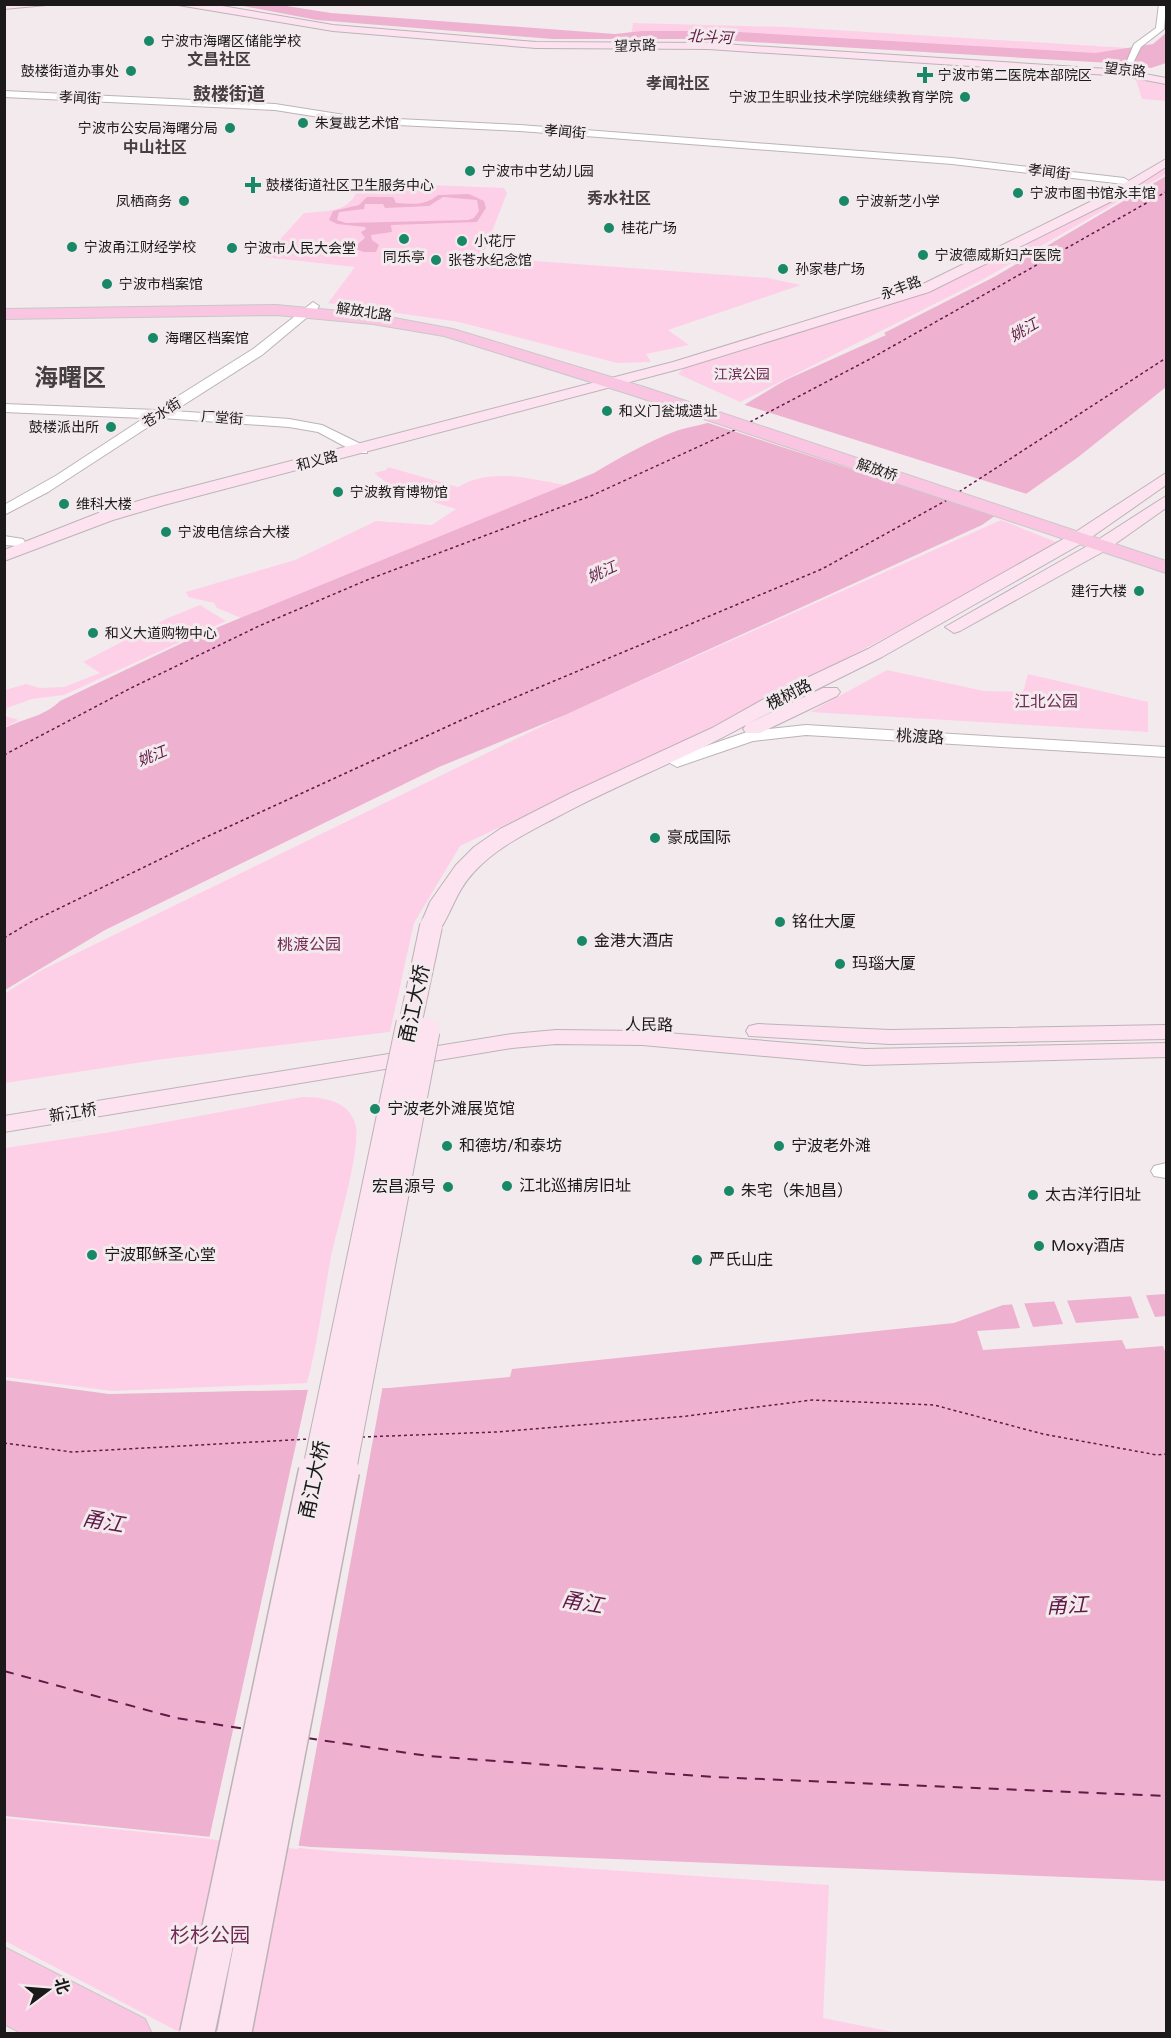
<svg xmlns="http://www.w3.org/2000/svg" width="1171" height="2038" viewBox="0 0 1171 2038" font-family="'Varela Round','Noto Sans SC',sans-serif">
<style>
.green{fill:#fed0e7}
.water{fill:#eeb1d0;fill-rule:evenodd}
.pier{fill:#f3eaee}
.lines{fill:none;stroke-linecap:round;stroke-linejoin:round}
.ferry-far1{stroke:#601a45;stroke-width:1.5;stroke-dasharray:3 3;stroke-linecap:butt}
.ferry{stroke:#601a45;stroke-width:2;stroke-dasharray:10 8;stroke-linecap:butt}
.tertiary-casing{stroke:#bcb3b7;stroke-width:2}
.secondary-casing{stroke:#bcb3b7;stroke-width:2}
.primary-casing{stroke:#c9c8c8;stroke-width:2}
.tertiary{fill:#fff;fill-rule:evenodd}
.secondary{fill:#fde2f0;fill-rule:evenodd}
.primary{fill:#fac5e1;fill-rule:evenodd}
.secondary-bridge-far2-casing{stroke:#bcb3b7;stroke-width:24;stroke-linecap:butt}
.secondary-bridge-far1-casing{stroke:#bcb3b7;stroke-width:29;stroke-linecap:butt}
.secondary-bridge-casing{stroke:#bcb3b7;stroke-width:37;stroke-linecap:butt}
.secondary-bridge-far2{stroke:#fde2f0;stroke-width:22}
.secondary-bridge-far1{stroke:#fde2f0;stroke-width:27}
.secondary-bridge{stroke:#fde2f0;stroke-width:34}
.poi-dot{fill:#198867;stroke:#f3eaee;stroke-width:2}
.labels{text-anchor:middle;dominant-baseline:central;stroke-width:6;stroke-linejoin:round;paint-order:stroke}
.far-poi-label{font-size:14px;fill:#1c191a;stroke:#f3eaee;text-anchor:start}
.far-street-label{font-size:14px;fill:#1c191a;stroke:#f3eaee}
.far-park-label{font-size:14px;fill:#702a53;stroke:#f3eaee}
.far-water-label{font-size:15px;font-style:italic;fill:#601a45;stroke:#f3eaee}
.far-quarter-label{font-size:16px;font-weight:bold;fill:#463f42;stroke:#f3eaee}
.street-label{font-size:16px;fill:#1c191a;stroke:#f3eaee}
.park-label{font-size:16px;fill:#702a53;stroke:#f3eaee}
.poi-label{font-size:16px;fill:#1c191a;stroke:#f3eaee;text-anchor:start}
.far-district-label{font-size:18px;font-weight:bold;fill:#463f42;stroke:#f3eaee}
.near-street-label{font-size:20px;fill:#1c191a;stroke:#f3eaee}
.near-park-label{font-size:20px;fill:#702a53;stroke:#f3eaee}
.near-water-label{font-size:21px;font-style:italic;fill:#601a45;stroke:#f3eaee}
.far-town-label{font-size:24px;font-weight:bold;fill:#463f42;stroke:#f3eaee}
</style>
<rect width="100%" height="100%" fill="#f3eaee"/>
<path class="green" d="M633 23 787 27 1129 48 1094 54 631 35Z
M1135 77 1166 84V101L1142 99Z
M1166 164V174L982 280 740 402 678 374 684 368 916 292Z
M359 182 504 188 507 193 482 257 768 278 801 285 668 330 689 345 646 354 651 362 617 363 459 322 328 303 355 267 264 257 304 213C330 211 355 212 359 182Z
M388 467 458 487C491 467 529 479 565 485L241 618 217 608 214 603 188 597 186 592 295 560 376 521 432 525 456 509 436 503 411 487C395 491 386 482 374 473L386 470Z
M1001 520 1061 544 753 708 460 846 414 923 390 1032 156 1060 5 1083 4 994 42 970 565 715Z
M200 605 226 621 64 695 32 699 7 708 5 716 19 720 5 727V690L26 684 40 688 64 687 100 673 83 662 168 618Z
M887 670 984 691 1023 692 1028 674 1148 702V732L810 712Z
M302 1097C322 1097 348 1100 355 1123 363 1144 336 1231 331 1257 323 1300 318 1342 307 1383L112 1391 5 1377V1148L111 1132Z
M4 1818 340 1852 829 1885 823 2018 898 2033H181L5 1941Z"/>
<path class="water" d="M238 5H280L331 13 615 34 642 31H721L1095 53 1153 44 1166 33V63L1151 68 1128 64 701 39H553L317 20Z
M1166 176V387L1077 458 982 525 565 715 439 767 105 930 5 990V728C24 718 44 717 60 701L199 635 594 473C621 457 647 442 676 431 691 426 707 425 720 418 743 407 766 391 788 379L886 335 884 333 994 277Z
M469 194 484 201 486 208 477 222 391 225 392 232 371 235 372 240 379 245 376 252H364L353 248 365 238 361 232 366 229 365 227 337 224 329 220 333 211 359 205 367 197H393L396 203C413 204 424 206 438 195ZM443 197 477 200 479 211 474 218 468 220 346 223 337 220 339 212 364 209 365 204H383L385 208 429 206Z
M1166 1294V1881L311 1847 5 1816 4 1380 109 1394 389 1388 510 1377 512 1369 954 1323 1003 1305Z"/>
<path class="pier" d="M739 403 1030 495 999 517 702 421 718 416Z
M1145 1293 1155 1317 1166 1316V1354L1163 1346 1126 1349 1122 1340 983 1350 977 1331 1020 1328 1011 1301 1023 1300 1033 1327 1063 1324 1053 1298H1066L1076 1323 1139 1318 1130 1294Z
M309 1385H383L298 1849 209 1839Z"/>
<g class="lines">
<path class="ferry-far1" d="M750 422 870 359 1166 192
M959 492 1166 358
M4 755 131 688 259 626 367 580 593 495 737 429
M4 938 29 923 204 838 468 717 822 569 947 500
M362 1437 496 1432 687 1416 812 1400 934 1405 1043 1434 1157 1455 1166 1454
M4 1443 72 1452 309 1439"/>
<path class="ferry" d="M4 1671 176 1718 246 1729
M307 1738 428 1756 714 1777 1166 1796"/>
<g class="tertiary-casing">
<path id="tertiary" d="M1159 4H1166L1164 29 1141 47 1127 75H1121L1134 44 1156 28Z
M4 91 275 104 357 117 520 125 952 158 1124 178 1129 181 1124 184 952 164 520 131 357 123 275 110 4 97Z
M313 302 319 306 317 309 262 355 174 411 289 419 322 425 367 447V453H357L318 432 289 427 162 418 48 492 4 515V505L57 475 144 418 4 412V404L156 410 253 349Z
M4 536 23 539 25 542 18 546 4 545Z
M806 725 1166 747V757L806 735 753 741 677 767 668 762 671 758 750 731Z
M1166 1163V1178L1154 1176 1151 1171 1154 1166Z"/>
</g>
<g class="secondary-casing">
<path id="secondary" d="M4 4H57L4 9Z
M172 4 222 6 333 25 536 42 708 43 1124 70 1166 78V84L1124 76 708 49 536 48 333 31Z
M1166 159V167L1116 199 929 292 683 368 164 505 113 520 4 561V550L101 512 152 497 673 362 919 286 1108 193Z
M1166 473V485L1086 541 882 657 749 723 823 688H837L840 692 837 696 760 733H746L743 729 746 725C685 759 618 784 557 817 527 833 497 847 474 872 456 891 452 912 439 931H423L420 926 430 902 456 865 474 847 500 829 571 793 712 728 773 694 868 649 1074 533Z
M1166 496V508L1108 549 960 631 954 633 945 627 1096 541Z
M758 1024 890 1030 1166 1025V1039L890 1044 749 1036 746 1031 749 1026Z
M556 1030 642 1031 865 1049 1166 1043V1057L865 1065 642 1045 556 1044 512 1048 4 1132V1116L512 1034Z"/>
</g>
<g class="primary-casing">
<path id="primary" d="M276 305 373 314 453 329 644 387 1166 561V573L632 395 444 336 373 324 276 315 4 319V309Z
M4 1947 145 2019 152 2034H23L4 2024Z"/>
</g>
<use href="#tertiary" class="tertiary"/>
<use href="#secondary" class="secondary"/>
<use href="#primary" class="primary"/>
<g class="secondary-bridge-far2-casing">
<path id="secondary-bridge-far2" d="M410 1025 431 926"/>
</g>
<g class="secondary-bridge-far1-casing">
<path id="secondary-bridge-far1" d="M316 1472 410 1023
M342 1472 426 1031"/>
</g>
<g class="secondary-bridge-casing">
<path id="secondary-bridge" d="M197 2034 316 1471
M234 2034 342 1471"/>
</g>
<use href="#secondary-bridge-far2" class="secondary-bridge-far2"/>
<use href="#secondary-bridge-far1" class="secondary-bridge-far1"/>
<use href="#secondary-bridge" class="secondary-bridge"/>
</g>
<g class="poi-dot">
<circle cx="149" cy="41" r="6"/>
<circle cx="131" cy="71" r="6"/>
<path d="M922 66h6v6h6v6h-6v6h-6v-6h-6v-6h6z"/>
<circle cx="965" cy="97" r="6"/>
<circle cx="303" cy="123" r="6"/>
<circle cx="230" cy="128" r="6"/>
<circle cx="470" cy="171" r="6"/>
<path d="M250 176h6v6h6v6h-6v6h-6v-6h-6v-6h6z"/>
<circle cx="1018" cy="193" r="6"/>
<circle cx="184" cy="201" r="6"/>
<circle cx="844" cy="201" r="6"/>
<circle cx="609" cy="228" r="6"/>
<circle cx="404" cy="239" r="6"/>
<circle cx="462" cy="241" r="6"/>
<circle cx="72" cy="247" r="6"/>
<circle cx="232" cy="248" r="6"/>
<circle cx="923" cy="255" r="6"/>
<circle cx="436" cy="260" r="6"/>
<circle cx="783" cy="269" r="6"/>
<circle cx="107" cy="284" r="6"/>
<circle cx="153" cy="338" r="6"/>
<circle cx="607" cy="411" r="6"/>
<circle cx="111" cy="427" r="6"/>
<circle cx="338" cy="492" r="6"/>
<circle cx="64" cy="504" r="6"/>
<circle cx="166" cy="532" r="6"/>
<circle cx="1139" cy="591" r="6"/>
<circle cx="93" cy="633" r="6"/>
<circle cx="655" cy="838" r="6"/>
<circle cx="780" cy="922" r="6"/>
<circle cx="582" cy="941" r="6"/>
<circle cx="840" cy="964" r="6"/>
<circle cx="375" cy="1109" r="6"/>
<circle cx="447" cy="1146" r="6"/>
<circle cx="779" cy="1146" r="6"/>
<circle cx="507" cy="1186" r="6"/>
<circle cx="448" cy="1187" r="6"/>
<circle cx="729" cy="1191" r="6"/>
<circle cx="1033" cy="1195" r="6"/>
<circle cx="1039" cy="1246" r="6"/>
<circle cx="92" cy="1255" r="6"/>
<circle cx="697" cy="1260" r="6"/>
</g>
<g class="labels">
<g class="far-poi-label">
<text x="161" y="41">宁波市海曙区储能学校</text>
<text x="119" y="71" text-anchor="end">鼓楼街道办事处</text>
<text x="938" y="75">宁波市第二医院本部院区</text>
<text x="953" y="97" text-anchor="end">宁波卫生职业技术学院继续教育学院</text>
<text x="315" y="123">朱复戡艺术馆</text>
<text x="218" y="128" text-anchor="end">宁波市公安局海曙分局</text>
<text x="482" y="171">宁波市中艺幼儿园</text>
<text x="266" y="185">鼓楼街道社区卫生服务中心</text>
<text x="1030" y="193">宁波市图书馆永丰馆</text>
<text x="172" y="201" text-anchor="end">凤栖商务</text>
<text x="856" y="201">宁波新芝小学</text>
<text x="621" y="228">桂花广场</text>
<text x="474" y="241">小花厅</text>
<text x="84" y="247">宁波甬江财经学校</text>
<text x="244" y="248">宁波市人民大会堂</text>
<text x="935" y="255">宁波德威斯妇产医院</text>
<text x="404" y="257" text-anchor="middle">同乐亭</text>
<text x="448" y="260">张苍水纪念馆</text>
<text x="795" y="269">孙家巷广场</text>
<text x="119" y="284">宁波市档案馆</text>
<text x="165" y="338">海曙区档案馆</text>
<text x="619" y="411">和义门瓮城遗址</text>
<text x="99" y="427" text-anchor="end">鼓楼派出所</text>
<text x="350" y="492">宁波教育博物馆</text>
<text x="76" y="504">维科大楼</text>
<text x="178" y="532">宁波电信综合大楼</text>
<text x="1127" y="591" text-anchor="end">建行大楼</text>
<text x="105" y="633">和义大道购物中心</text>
</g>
<g class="far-street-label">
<text transform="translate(635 46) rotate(-2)">望京路</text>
<text transform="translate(1125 70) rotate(6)">望京路</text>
<text transform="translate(80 98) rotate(3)">孝闻街</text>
<text transform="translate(565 132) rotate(5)">孝闻街</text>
<text transform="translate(1049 172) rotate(7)">孝闻街</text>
<text transform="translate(901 288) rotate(-21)">永丰路</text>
<text transform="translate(364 312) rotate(8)">解放北路</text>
<text transform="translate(162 413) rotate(-32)">苍水街</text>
<text transform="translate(222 418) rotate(4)">厂堂街</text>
<text transform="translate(317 461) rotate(-14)">和义路</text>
<text transform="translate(877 470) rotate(18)">解放桥</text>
</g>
<g class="far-park-label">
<text x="742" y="374">江滨公园</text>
</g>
<g class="far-water-label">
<text transform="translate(710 37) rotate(3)">北斗河</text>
<text transform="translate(1024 330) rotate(-30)">姚江</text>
<text transform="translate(602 572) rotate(-24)">姚江</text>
<text transform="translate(152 756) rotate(-22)">姚江</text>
</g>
<g class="far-quarter-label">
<text x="219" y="60">文昌社区</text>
<text x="678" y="84">孝闻社区</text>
<text x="155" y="148">中山社区</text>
<text x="619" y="199">秀水社区</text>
</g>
<g class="street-label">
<text transform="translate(789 695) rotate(-27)">槐树路</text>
<text transform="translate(920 737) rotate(3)">桃渡路</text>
<text transform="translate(649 1025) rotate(1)">人民路</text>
<text transform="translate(73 1113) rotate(-9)">新江桥</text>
</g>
<g class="park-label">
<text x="1046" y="702">江北公园</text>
<text x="309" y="945">桃渡公园</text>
</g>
<g class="poi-label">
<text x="667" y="838">豪成国际</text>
<text x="792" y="922">铭仕大厦</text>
<text x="594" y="941">金港大酒店</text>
<text x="852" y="964">玛瑙大厦</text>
<text x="387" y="1109">宁波老外滩展览馆</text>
<text x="459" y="1146">和德坊/和泰坊</text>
<text x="791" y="1146">宁波老外滩</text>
<text x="519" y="1186">江北巡捕房旧址</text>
<text x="436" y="1187" text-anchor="end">宏昌源号</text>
<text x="741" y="1191">朱宅（朱旭昌）</text>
<text x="1045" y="1195">太古洋行旧址</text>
<text x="1051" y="1246">Moxy酒店</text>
<text x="104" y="1255">宁波耶稣圣心堂</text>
<text x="709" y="1260">严氏山庄</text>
</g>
<g class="far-district-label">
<text x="229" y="94">鼓楼街道</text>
</g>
<g class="near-street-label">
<text transform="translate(415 1004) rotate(-78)">甬江大桥</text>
<text transform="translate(315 1480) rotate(-78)">甬江大桥</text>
</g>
<g class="near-park-label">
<text x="210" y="1936">杉杉公园</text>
</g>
<g class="near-water-label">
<text transform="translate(103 1522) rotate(10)">甬江</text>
<text transform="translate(582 1603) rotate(10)">甬江</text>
<text transform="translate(1067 1606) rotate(-2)">甬江</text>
</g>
<g class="far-town-label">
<text x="70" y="378">海曙区</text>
</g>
</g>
<rect width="1171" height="2038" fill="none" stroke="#1c191a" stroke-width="12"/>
<g transform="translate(48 1990) rotate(74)" stroke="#f3eaee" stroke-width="4.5" paint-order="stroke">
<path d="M0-4.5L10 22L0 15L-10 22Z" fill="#1c191a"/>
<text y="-9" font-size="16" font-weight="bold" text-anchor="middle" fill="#1c191a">北</text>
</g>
</svg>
